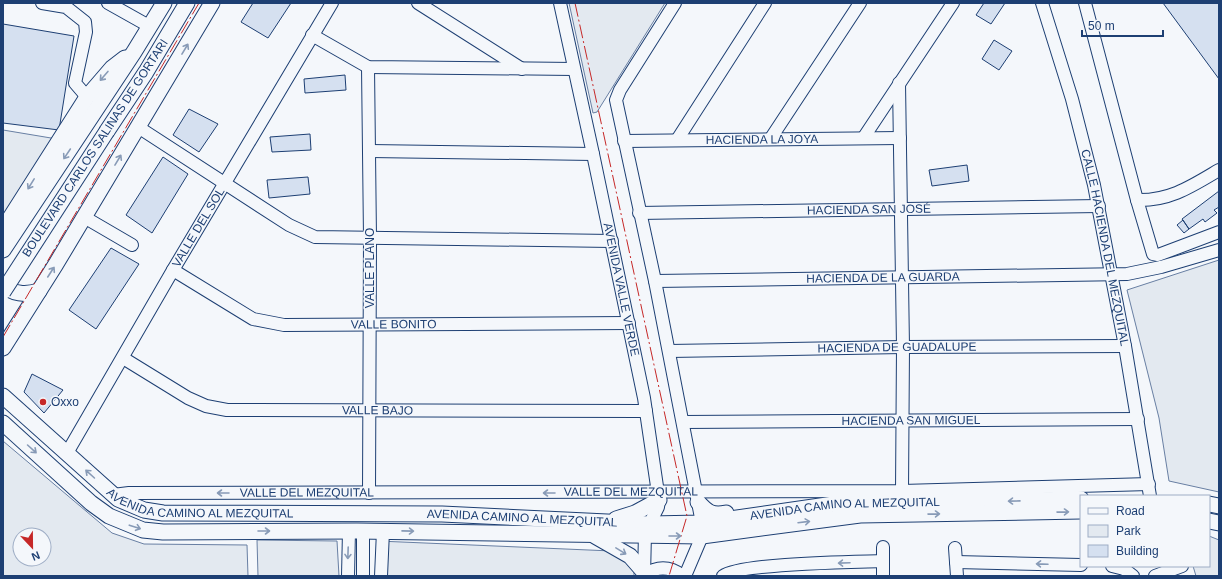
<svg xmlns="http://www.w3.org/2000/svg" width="1222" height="579" viewBox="0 0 1222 579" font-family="Helvetica,sans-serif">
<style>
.green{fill:#e3e9f0;stroke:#687fa3;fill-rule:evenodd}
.building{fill:#d5e0f0;stroke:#1d3f73}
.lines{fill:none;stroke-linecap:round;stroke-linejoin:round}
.minor-casing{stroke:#1d3f73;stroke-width:14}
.major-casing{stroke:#1d3f73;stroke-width:17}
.minor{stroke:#f4f7fb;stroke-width:12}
.major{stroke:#f4f7fb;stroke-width:15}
.major-bridge-casing{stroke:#1d3f73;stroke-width:17;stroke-linecap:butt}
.major-bridge{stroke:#f4f7fb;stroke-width:15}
.power{stroke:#c62828;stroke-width:1;stroke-dasharray:14 3 2 3;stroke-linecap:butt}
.oneway{stroke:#889bb7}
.poi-dot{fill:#c62828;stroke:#f4f7fb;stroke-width:1.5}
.labels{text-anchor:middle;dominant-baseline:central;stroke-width:3;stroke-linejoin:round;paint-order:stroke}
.street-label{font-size:12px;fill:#1d3f73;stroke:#f4f7fb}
.poi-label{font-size:12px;fill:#1d3f73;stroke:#f4f7fb;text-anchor:start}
</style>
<rect width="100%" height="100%" fill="#f4f7fb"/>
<path class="green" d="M569 3H665L597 112 593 113Z
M3 130 57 139 3 224Z
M1219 260V492L1169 481 1159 418 1127 290Z
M3 441 112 533 144 544 247 545 248 576H3ZM20 535H44V559H20Z
M1209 536 1219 540V576H1196L1193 566H1209Z
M257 540 337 541 339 576H258Z
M378 541 612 551 634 563V576H376Z"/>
<path class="building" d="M253 3H291L268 38 241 22Z
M984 3H1005L991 24 976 15Z
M1163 3H1219V79Z
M3 24 74 36 59 130 3 123Z
M994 40 1012 51 999 70 982 59Z
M345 75 346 90 305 93 304 79Z
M189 109 218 124 199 152 173 135Z
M310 134 311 150 272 152 270 137Z
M163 157 188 174 152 233 126 215Z
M967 165 969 181 932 186 929 170Z
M308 177 310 194 269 198 267 180Z
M1219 191V207L1214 210 1217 213 1205 222 1203 219 1189 229 1182 219Z
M1183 220 1189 229 1184 233 1177 225Z
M111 248 139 264 96 329 69 310Z
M32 374 63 390 44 413 24 392Z"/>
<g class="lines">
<g class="minor-casing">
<g id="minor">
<path d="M42 3 66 7 85 22 86 32 75 83 87 97"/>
<path d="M108 3 149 26"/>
<path d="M418 3 522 69"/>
<path id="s1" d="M560 3 593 154 644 398 659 500 658 507 645 533 644 576"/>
<path d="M675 3 620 90 616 100 655 281 702 523V536L685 576"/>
<path id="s2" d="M1042 3 1072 99 1094 185 1125 346 1150 496"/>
<path d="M1085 3 1137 200C1170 201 1192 186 1219 170"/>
<path d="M312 35 368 67 574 69"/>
<path d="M368 67 370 238 369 493"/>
<path d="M899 83 903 347 902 491"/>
<path d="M138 127 289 225 315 237 612 241"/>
<path d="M864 137 953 3"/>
<path d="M771 138 860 3"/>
<path d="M677 140 765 3"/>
<path id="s3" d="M624 141 900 138"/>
<path d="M370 151 593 154"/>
<path d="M1137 200 1153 254 1158 255 1219 232"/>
<path id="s4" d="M639 213 1099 206"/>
<path d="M84 217 132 245"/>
<path id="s5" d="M173 270 253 319 284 325 629 323"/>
<path id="s6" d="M655 281 1127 274 1161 267 1219 250"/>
<path id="s7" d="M669 351 903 347 1125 346"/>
<path id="s8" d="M123 358 188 398 206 406 227 410 646 411"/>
<path id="s9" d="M683 422 1138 419"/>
<path id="s10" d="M67 453 173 270 332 3"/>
<path id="s11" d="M113 495 129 493 902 491 1149 484"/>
<path d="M363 531V576"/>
<path d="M883 547V576"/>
<path d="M955 548 957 576"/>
<path d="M956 562 1081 565"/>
<path d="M1112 566 1124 569 1133 576"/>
<path d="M644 575C657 566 670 566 683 576"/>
<path d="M348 576 349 531"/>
<path d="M381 576 383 531"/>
<path d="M723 576C740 563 855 562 883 561"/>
<path d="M1155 576 1182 566"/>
</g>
</g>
<g class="major-casing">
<g id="major">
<path d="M107 131 146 72 187 3"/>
<path d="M3 229 87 97 112 68 125 58"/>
<path d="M3 250 134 52 164 3"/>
<path d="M3 285C14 295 26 295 39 291"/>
<path d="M3 348 56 264 212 3"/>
<path id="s12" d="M3 396 118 499 144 510 163 513 442 514 649 524 702 523 834 504 1081 499"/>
<path d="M3 423 91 503 109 516 143 530 163 532 357 531 702 536 860 515 1081 511"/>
<path d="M698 502C707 512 712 516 726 513"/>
<path d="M1209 504 1219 506"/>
<path d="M616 519 635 513 659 500"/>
<path d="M1209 521 1219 523"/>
<path d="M595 536 630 556 644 572"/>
</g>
</g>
<use href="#minor" class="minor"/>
<use href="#major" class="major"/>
<g class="major-bridge-casing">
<path id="major-bridge" d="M3 292 107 131"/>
</g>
<use href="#major-bridge" class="major-bridge"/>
<path class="power" d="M575 3 687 516 669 576
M3 337 199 3"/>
</g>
<defs><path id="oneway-shaft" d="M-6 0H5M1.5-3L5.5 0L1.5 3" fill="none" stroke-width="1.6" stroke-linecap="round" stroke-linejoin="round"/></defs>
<g class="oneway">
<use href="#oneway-shaft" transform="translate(185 49) rotate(-59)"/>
<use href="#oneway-shaft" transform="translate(104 76) rotate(131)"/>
<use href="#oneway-shaft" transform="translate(67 154) rotate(124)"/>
<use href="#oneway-shaft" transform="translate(118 160) rotate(-59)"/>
<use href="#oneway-shaft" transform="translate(31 184) rotate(122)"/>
<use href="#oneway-shaft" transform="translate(51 272) rotate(-57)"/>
<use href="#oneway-shaft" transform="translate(32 449) rotate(42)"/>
<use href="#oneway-shaft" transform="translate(90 474) rotate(-138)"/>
<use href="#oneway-shaft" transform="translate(223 493) rotate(-180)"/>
<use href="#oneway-shaft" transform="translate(549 493) rotate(180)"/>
<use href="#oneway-shaft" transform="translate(1014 501) rotate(179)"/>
<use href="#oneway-shaft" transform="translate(1063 512) rotate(-1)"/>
<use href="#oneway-shaft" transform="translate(934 514) rotate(-1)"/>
<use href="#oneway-shaft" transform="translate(804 522) rotate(-7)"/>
<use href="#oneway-shaft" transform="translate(135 527) rotate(18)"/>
<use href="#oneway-shaft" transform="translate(264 531)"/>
<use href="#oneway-shaft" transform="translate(408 531) rotate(1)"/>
<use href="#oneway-shaft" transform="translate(675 536)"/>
<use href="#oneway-shaft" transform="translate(621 551) rotate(31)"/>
<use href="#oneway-shaft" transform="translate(348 553) rotate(92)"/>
<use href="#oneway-shaft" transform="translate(844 563) rotate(178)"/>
<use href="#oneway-shaft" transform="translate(1042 564) rotate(-178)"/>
</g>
<circle class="poi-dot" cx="43" cy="402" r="4"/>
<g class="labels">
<g class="street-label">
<text stroke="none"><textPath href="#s3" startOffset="138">HACIENDA LA JOYA</textPath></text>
<text transform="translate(95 148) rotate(-57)">BOULEVARD CARLOS SALINAS DE GORTARI</text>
<text stroke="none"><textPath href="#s4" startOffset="230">HACIENDA SAN JOSÉ</textPath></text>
<text stroke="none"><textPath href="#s10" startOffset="261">VALLE DEL SOL</textPath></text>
<text stroke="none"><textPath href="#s2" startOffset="253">CALLE HACIENDA DEL MEZQUITAL</textPath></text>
<text transform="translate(370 268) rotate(-90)">VALLE PLANO</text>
<text stroke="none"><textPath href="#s6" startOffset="228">HACIENDA DE LA GUARDA</textPath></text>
<text stroke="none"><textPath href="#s1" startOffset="293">AVENIDA VALLE VERDE</textPath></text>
<text stroke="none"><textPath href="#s5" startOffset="235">VALLE BONITO</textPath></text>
<text stroke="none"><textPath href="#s7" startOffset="228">HACIENDA DE GUADALUPE</textPath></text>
<text stroke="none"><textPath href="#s8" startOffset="268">VALLE BAJO</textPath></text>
<text stroke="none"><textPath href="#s9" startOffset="228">HACIENDA SAN MIGUEL</textPath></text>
<text stroke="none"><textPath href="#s11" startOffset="194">VALLE DEL MEZQUITAL</textPath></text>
<text stroke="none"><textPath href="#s11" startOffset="518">VALLE DEL MEZQUITAL</textPath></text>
<text stroke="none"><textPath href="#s12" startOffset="237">AVENIDA CAMINO AL MEZQUITAL</textPath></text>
<text stroke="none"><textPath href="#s12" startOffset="885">AVENIDA CAMINO AL MEZQUITAL</textPath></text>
<text stroke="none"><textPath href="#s12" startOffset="561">AVENIDA CAMINO AL MEZQUITAL</textPath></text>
</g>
<g class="poi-label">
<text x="51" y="402">Oxxo</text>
</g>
</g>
<rect width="1222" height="579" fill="none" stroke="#1d3f73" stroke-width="8"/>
<rect x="1080" y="495" width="130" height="72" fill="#f4f7fb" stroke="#9eadc5"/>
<rect x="1088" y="508" width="20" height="6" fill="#f4f7fb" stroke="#9eadc5"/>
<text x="1116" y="515" font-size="12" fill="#1d3f73">Road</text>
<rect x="1088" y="525" width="20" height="12" fill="#e3e9f0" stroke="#9eadc5"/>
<text x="1116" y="535" font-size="12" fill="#1d3f73">Park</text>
<rect x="1088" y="545" width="20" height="12" fill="#d5e0f0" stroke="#9eadc5"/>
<text x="1116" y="555" font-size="12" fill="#1d3f73">Building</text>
<g transform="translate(32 547) rotate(158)"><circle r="19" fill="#f4f7fb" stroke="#9eadc5"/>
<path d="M0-3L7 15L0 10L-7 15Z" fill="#c62828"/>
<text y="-6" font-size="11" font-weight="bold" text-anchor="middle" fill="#1d3f73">N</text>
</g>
<path d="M1082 30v6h81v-6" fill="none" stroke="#1d3f73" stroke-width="2"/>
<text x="1088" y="30" font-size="12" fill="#1d3f73" stroke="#f4f7fb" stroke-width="3" paint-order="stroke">50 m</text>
</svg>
